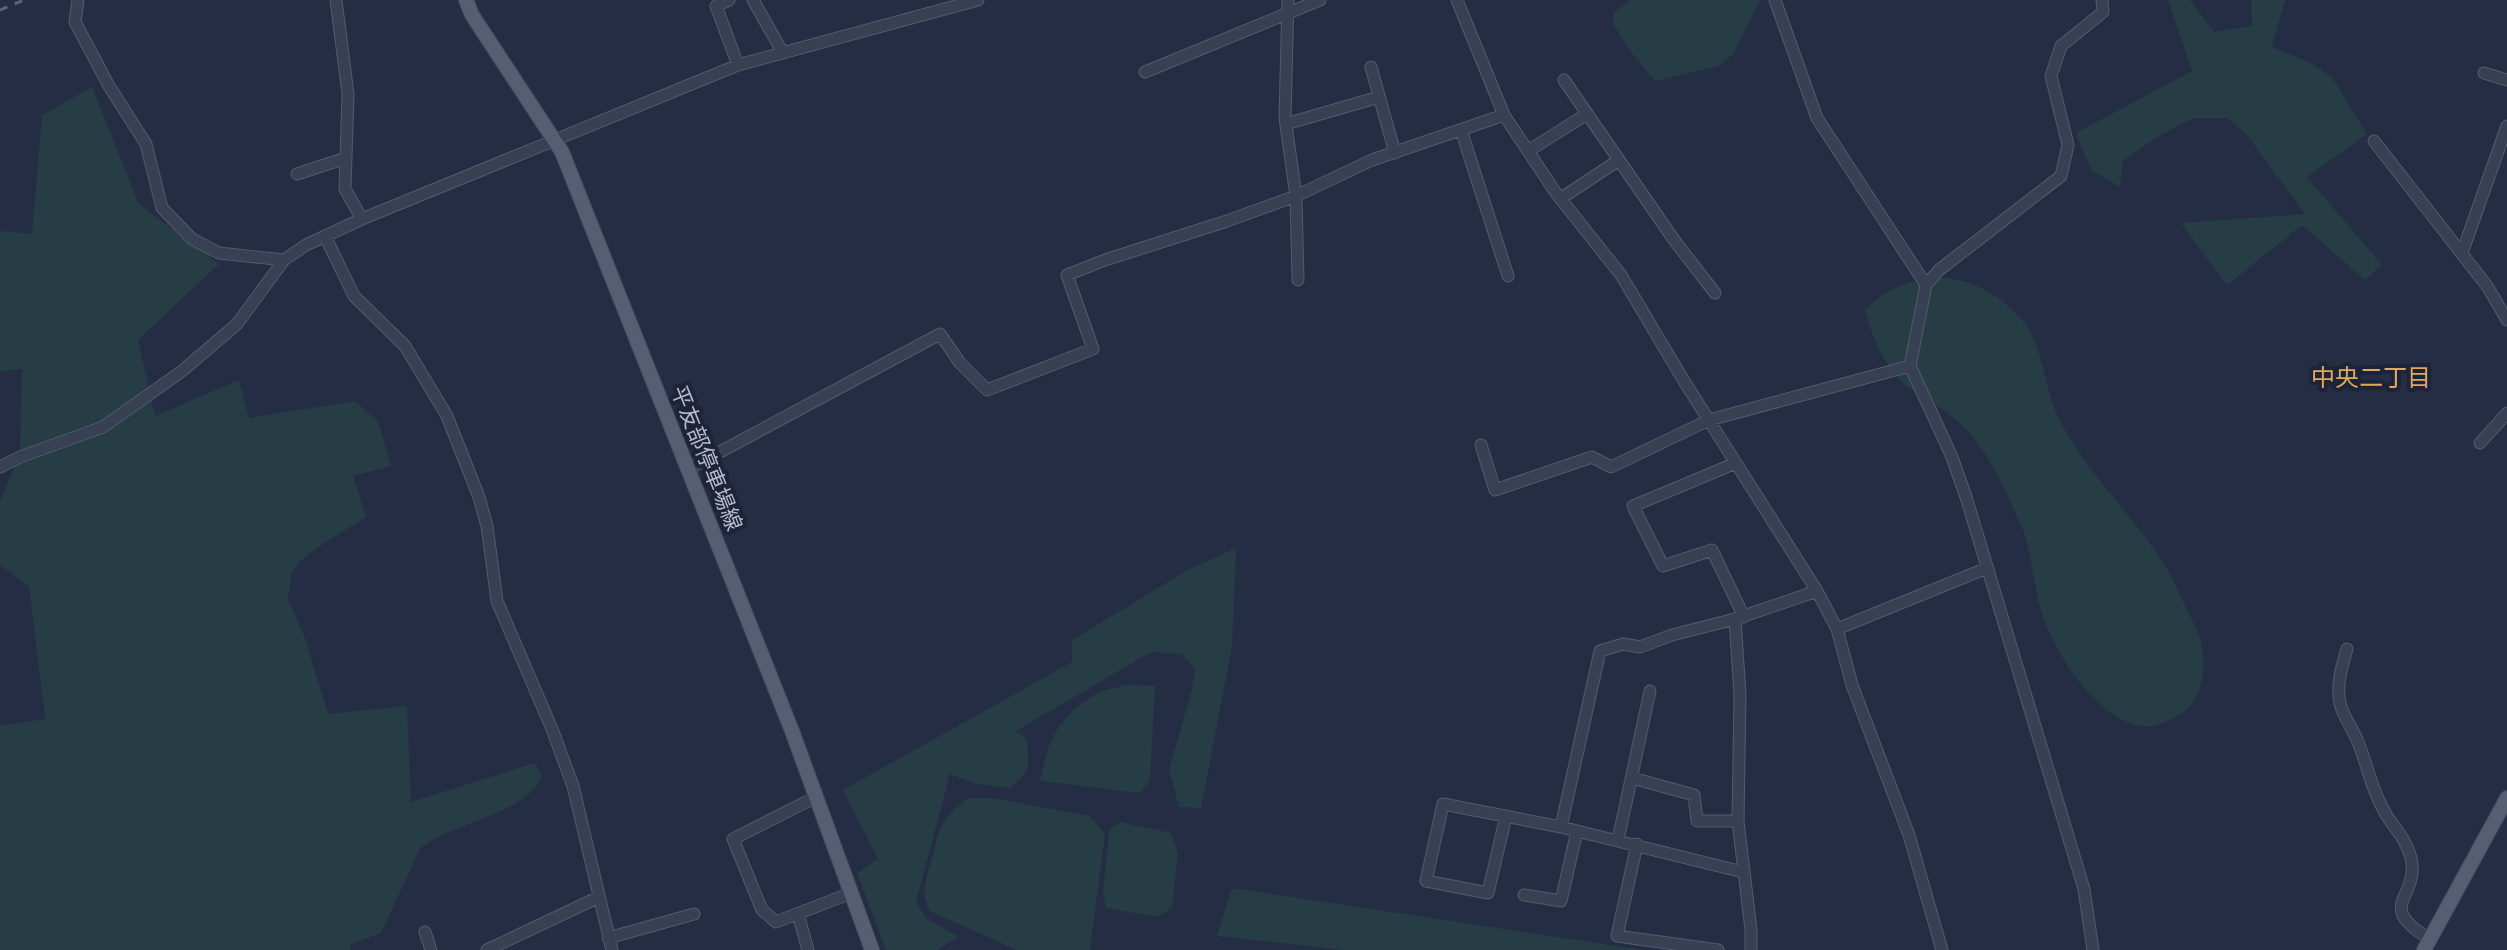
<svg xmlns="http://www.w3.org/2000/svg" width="2507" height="950" viewBox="0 0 2507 950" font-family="'PT Sans','Noto Sans JP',sans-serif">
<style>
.green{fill:#263d45}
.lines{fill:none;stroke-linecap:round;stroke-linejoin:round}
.minor-casing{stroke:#545b6d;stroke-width:13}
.major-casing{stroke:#42495c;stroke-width:16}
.minor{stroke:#384053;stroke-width:11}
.major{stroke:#565e73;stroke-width:14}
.rail{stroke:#5a637a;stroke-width:3;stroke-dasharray:8 8;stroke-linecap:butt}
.labels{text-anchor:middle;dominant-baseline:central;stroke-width:8;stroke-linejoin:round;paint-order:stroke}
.street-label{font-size:22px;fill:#b6bbcd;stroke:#1d2439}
.neighbourhood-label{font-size:24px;fill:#dfa95e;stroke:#1d2439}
</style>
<rect width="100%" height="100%" fill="#242d44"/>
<path class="green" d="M1630 0H1760L1734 53 1719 66 1655 81 1631 52 1613 24 1614 12Z
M2168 0H2190L2214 32 2252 26 2251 0H2285L2272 47 2309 62 2332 77 2367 134 2307 177 2382 265 2365 280 2302 225 2227 285 2181 223 2305 214 2247 135 2227 118H2193L2154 139 2123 161 2120 187 2091 170 2076 133 2192 71Z
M92 87 139 204 219 264 138 340 155 416 239 380 249 418 355 401 378 421 391 466 353 476 366 517 317 548 299 562 292 572 288 599 305 638 328 714 407 706 411 802 535 763 542 776C527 815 450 822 420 849L381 933 351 944 350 950H0V726L45 719 29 586 0 565V502L20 453 22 369 0 371V231L32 234 42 115Z
M1936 277C1946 278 1957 279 1966 282 1983 287 2005 301 2017 314 2045 342 2042 385 2059 419 2085 469 2127 510 2159 556 2170 572 2179 592 2187 610 2192 620 2199 632 2201 643 2206 667 2204 700 2181 714 2171 720 2154 728 2142 726 2094 719 2052 649 2040 607 2033 583 2031 546 2021 525 2005 491 1990 453 1963 426 1946 409 1923 399 1904 384 1883 365 1872 336 1865 310 1889 286 1905 283 1936 277Z
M1236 548 1232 647 1201 808 1179 807 1169 769 1192 689 1195 670 1182 654 1151 652 1016 731 1027 740C1029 766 1031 771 1010 788L976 784 950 774 916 902 927 919 959 937 937 950H886L857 873 878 859 843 790 1072 662V640L1186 571Z
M1126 685 1155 686 1150 781 1139 793 1040 781 1049 745 1059 726 1073 710 1099 692Z
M968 798H992L1090 816 1105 834 1090 950H1017L930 911 925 899V883L940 829 952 811Z
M1120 822 1171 833 1178 853 1172 908 1157 917 1106 908 1103 893 1109 830Z
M1232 888 1643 950H1344L1217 936Z"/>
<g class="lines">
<g class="minor-casing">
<path id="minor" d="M78 0 75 22 109 86 146 144 162 208 192 239 219 253 284 260
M336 0 348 94 345 189 362 219
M729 0 716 6 738 65
M753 0 783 53
M1288 0 1285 118 1296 196 1298 280
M1457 0 1504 115 1556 193 1621 275 1684 381 1817 591 1837 629 1852 685 1909 835 1942 950
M1775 0 1817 118 1926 285
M1371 67 1395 153
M1145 72 1320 0
M2484 73 2507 80
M1564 80 1674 240 1715 293
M1286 124 1379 97
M1461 130 1508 276
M2374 141 2487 286 2507 320
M1528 151 1587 114
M297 174 346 158
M1560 199 1619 160
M325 236 354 296 405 346 447 416 479 497 487 526 497 601 552 729 573 786 612 950
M2462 253 2507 126
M2480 443 2507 413
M1481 445 1495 490 1592 457 1611 467 1709 420 1910 366
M1736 463 1633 506 1663 566 1712 550 1744 617
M0 467 20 457 103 427 182 371 237 324 284 260 306 245 362 219 738 65 978 0
M688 469 940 334 960 363 987 390 1093 349 1067 275 1105 260 1227 221 1296 196 1372 160 1504 115
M1735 619 1672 635 1640 647 1623 644 1600 651 1561 827 1743 872
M1837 629 1987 568
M2347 649C2342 666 2336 685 2340 703 2343 717 2353 729 2358 742 2368 767 2372 792 2387 816 2396 830 2407 841 2411 858 2420 899 2373 905 2430 939
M1632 778 1694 795 1697 821H1738
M816 797 733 839 762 910 776 922 851 893
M1506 816 1488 893 1426 881 1443 804 1561 827
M1618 840 1650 691
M1637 844 1617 936 1718 950
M1524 895 1561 901 1577 831
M798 914 808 950
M425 932 431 950
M608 938 694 914
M487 950 599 897
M1751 950V930L1738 821 1740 695 1735 619 1817 591
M2093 950 2084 889 1967 500 1952 457 1910 366 1926 285 1939 270 2061 176 2068 145 2051 76 2061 46 2103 12 2102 0"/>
</g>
<g class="major-casing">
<path id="major" d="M466 0 472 15 562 152 792 731 872 950
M2424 950 2507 798"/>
</g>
<use href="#minor" class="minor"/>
<use href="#major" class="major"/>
<path class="rail" d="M0 10 24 0"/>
</g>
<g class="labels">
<g class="street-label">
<text transform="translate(707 458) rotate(68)">平友部停車場線</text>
</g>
<g class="neighbourhood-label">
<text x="2371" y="377">中央二丁目</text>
</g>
</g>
</svg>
